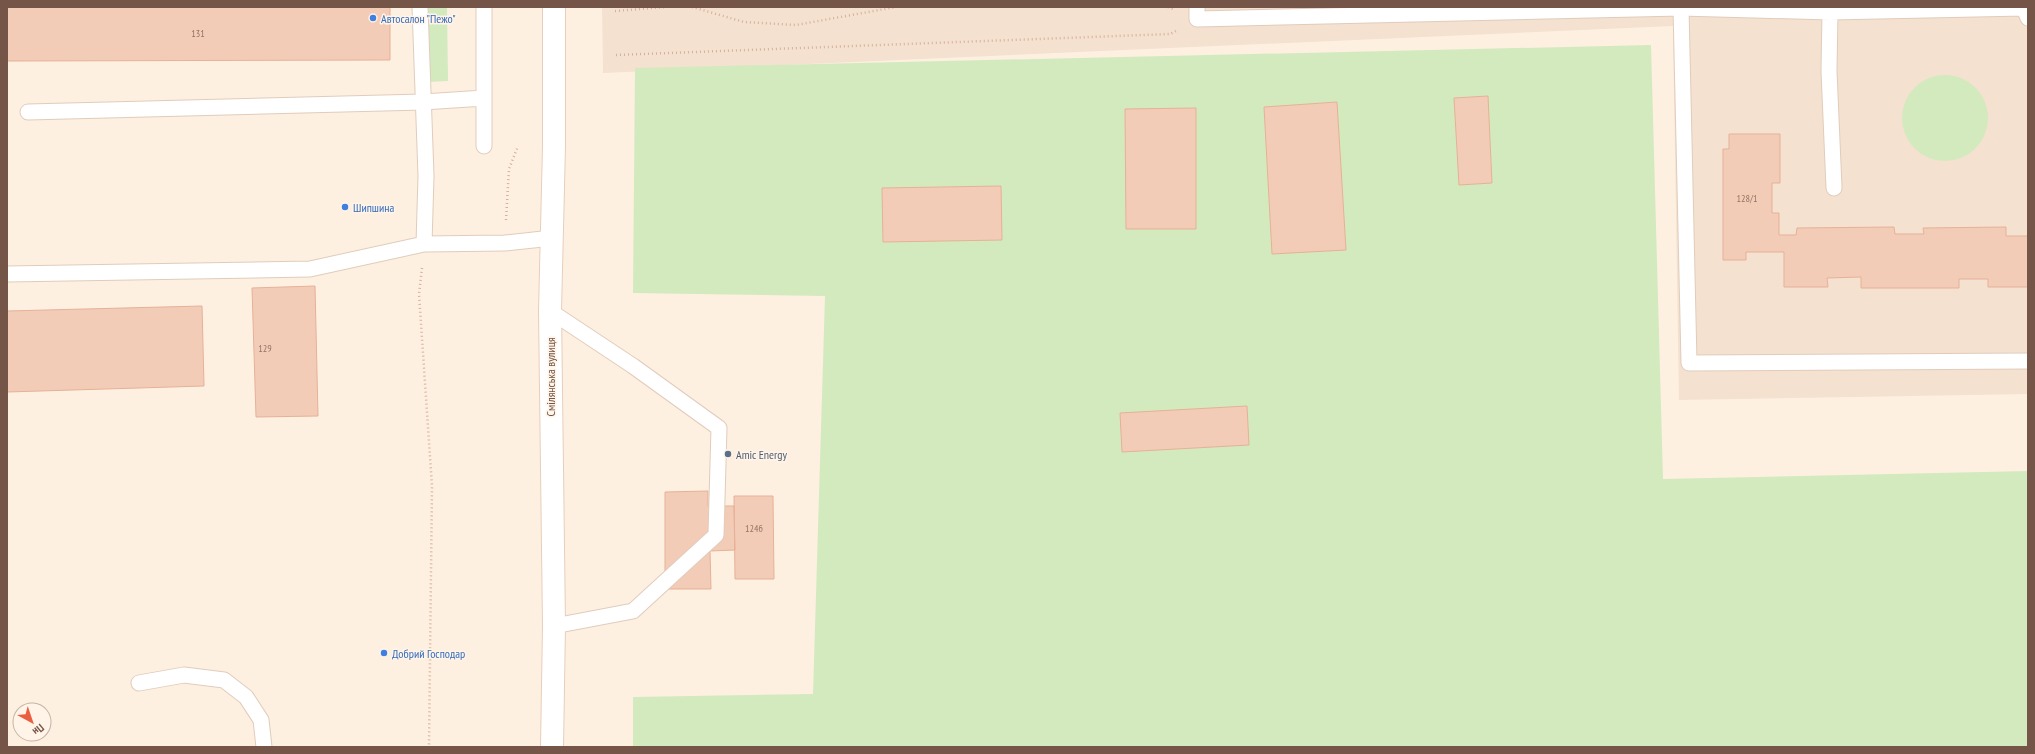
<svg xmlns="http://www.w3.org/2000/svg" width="2035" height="754" viewBox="0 0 2035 754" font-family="'PT Sans Narrow',sans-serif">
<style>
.residential{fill:#f4e1cf}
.green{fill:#d3eabf}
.building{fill:#f3ccb7;stroke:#e6b197}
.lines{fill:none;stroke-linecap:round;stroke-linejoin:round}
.service-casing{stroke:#e1ccbc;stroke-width:17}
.secondary-casing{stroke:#e8cebc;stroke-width:24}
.path{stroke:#d7af9b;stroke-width:2.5;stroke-dasharray:1 3;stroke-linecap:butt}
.service{stroke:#fff;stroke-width:15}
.secondary{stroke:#fff;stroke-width:22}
.shop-dot{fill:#3f7fe0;stroke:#fff4e7;stroke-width:1.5}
.service-dot{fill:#5c6f8a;stroke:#fff4e7;stroke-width:1.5}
.labels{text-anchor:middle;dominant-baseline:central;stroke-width:3;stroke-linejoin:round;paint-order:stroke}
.number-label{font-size:10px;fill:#947363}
.shop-label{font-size:12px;fill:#366cbe;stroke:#fff4e7;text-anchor:start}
.street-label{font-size:12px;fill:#745547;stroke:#fff4e7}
.service-label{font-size:12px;fill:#4e5e75;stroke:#fff4e7;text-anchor:start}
</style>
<rect width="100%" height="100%" fill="#fdf0e0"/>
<path class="residential" d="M602 7H2028V394L1679 400 1673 26 603 73Z"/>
<path class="green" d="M426 7H447L448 81 427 82Z
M1651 45 1663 479 2028 471V747H633V697L813 694 825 296 633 293 635 68Z
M1902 118a43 43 0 1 1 86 0a43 43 0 1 1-86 0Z"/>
<path class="building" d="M7 7H390V60L7 61Z
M1488 96 1492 183 1459 185 1454 98Z
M1337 102 1346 250 1272 254 1264 107Z
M1196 108V229H1126L1125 109Z
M1729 134H1780V183H1772V213H1779V235H1796L1797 228 1894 227 1895 234H1924L1923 228 2006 227V236H2028V287H1988V279H1959V288H1861V277L1827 278 1828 287H1784V252H1746V260H1723V149H1729Z
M1001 186 1002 240 883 242 882 188Z
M315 286 318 416 256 417 252 288Z
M202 306 204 386 7 392V311Z
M1247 406 1249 445 1122 452 1120 413Z
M708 491V506H734L735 550 710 551 711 589H665V492Z
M734 496H773L774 579H735Z"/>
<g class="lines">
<g class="service-casing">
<path id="service" d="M420 7 426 176 424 244
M484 7V146
M1197 7V19L1681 8 1689 363 2028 361
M1681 8 1830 12 2024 8 2028 18
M1830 12 1829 71 1834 188
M28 112 423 102 484 98
M7 274 310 269 424 244 505 243 552 238
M550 311 633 366 719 428 716 535 633 611 554 626
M139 683 184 675 224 680 246 697 261 720 264 747"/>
</g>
<g class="secondary-casing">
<path id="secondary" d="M552 747 554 626 550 311 554 146V7"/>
</g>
<path class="path" d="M692 7 744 22 796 25 896 7
M1168 7 1173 9
M615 11 666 7
M616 55 1170 34 1178 30
M506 220 509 169 518 146
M422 268 419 294 432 486 429 747"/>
<use href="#service" class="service"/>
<use href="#secondary" class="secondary"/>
</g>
<g class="shop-dot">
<circle cx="373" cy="18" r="4"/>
<circle cx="345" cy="207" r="4"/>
<circle cx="384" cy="653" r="4"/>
</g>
<circle class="service-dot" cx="728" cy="454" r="4"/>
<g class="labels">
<g class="number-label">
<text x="198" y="33">131</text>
<text x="1747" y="198">128/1</text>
<text x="265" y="348">129</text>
<text x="754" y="528">124б</text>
</g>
<g class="shop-label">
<text x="381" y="18">Автосалон "Пежо"</text>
<text x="353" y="207">Шипшина</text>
<text x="392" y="653">Добрий Господар</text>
</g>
<g class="street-label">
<text transform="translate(550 377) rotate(-90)">Смілянська вулиця</text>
</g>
<g class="service-label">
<text x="736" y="454">Amic Energy</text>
</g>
</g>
<rect width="2035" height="754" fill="none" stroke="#745547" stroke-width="16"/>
<g transform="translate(32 722) rotate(140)"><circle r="19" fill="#fff4e7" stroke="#c7b4a7"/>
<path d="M0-3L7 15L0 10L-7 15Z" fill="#eb5f41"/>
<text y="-6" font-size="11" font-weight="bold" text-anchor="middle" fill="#745547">Пн</text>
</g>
</svg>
